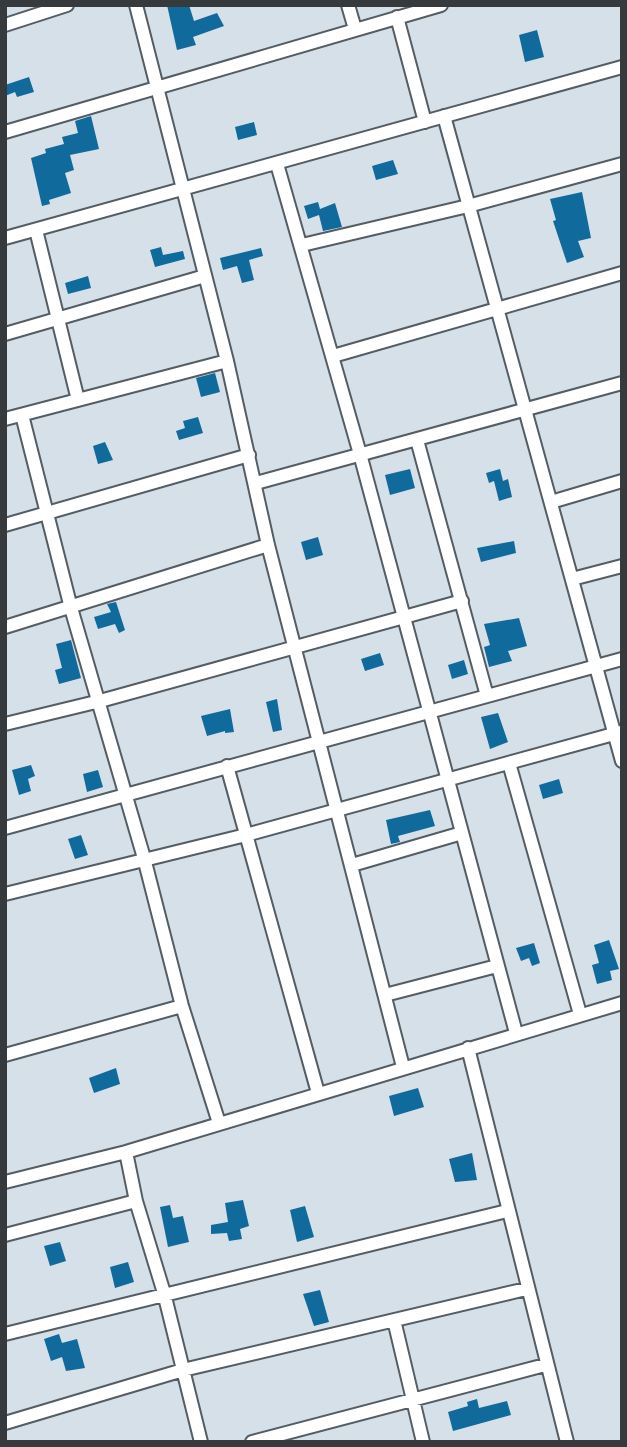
<svg xmlns="http://www.w3.org/2000/svg" width="627" height="1447" viewBox="0 0 627 1447" font-family="'Fira Sans',sans-serif">
<style>
.building{fill:#106a9c}
.lines{fill:none;stroke-linecap:round;stroke-linejoin:round}
.street-casing{stroke:#545d63;stroke-width:16}
.street{stroke:#fff;stroke-width:12}
</style>
<rect width="100%" height="100%" fill="#d6e0e8"/>
<path class="building" d="M167 5H189L194 21 217 13 224 26 193 37 196 45 177 50Z
M537 30 544 57 525 62 519 35Z
M29 77 34 92 17 97 15 92 5 96V85Z
M91 116 99 149 70 155 74 170 65 173 71 193 49 200 50 204 42 206 31 158 46 153 45 149 64 144 62 137 78 133 75 121Z
M254 122 257 135 238 140 235 127Z
M393 160 398 174 376 180 372 166Z
M582 192 591 238 578 241 584 257 567 263 553 221 556 220 550 199Z
M318 202 320 209 335 203 342 227 323 231 319 215 308 219 304 206Z
M161 247 163 255 183 251 185 259 155 267 150 250Z
M261 248 263 256 249 260 254 280 242 283 237 266 223 270 220 258Z
M88 276 91 288 68 294 65 283Z
M215 373 220 392 201 397 196 378Z
M198 417 203 433 179 440 176 431 185 428 183 421Z
M105 442 113 460 98 464 93 446Z
M410 469 415 488 390 495 385 475Z
M500 469 503 481 508 479 512 497 499 501 494 481 489 483 486 473Z
M318 537 323 555 306 560 301 542Z
M514 541 516 553 481 562 477 548Z
M116 602 125 630 119 633 115 624 98 629 94 617 111 612 107 604Z
M519 618 527 646 508 651 512 661 489 667 484 647 490 645 484 624Z
M71 640 81 678 59 684 55 670 62 668 56 644Z
M380 653 384 665 365 671 361 659Z
M464 660 468 674 452 679 448 665Z
M277 699 282 730 273 732 266 702Z
M230 709 234 732 225 733V731L207 736 201 716Z
M498 713 508 742 490 749 481 717Z
M31 765 35 776 28 779 31 791 19 795 12 770Z
M98 770 103 787 87 792 83 774Z
M559 779 563 793 543 799 539 785Z
M430 810 435 826 398 836 400 842 391 844 386 820Z
M81 835 88 855 75 859 68 839Z
M609 940 619 969 610 971 612 980 597 984 592 965 599 963 594 945Z
M534 943 540 963 532 966 529 958 521 961 516 948Z
M116 1068 120 1084 94 1093 89 1078Z
M418 1088 424 1107 394 1116 389 1096Z
M472 1153 477 1180 455 1182 449 1159Z
M243 1200 249 1226 240 1229 242 1239 229 1241 227 1233 211 1234V1225L228 1222 225 1203Z
M170 1205 173 1218 183 1216 189 1242 168 1247 160 1207Z
M305 1206 314 1237 297 1242 290 1210Z
M60 1242 66 1261 50 1266 44 1246Z
M128 1262 134 1282 115 1288 110 1267Z
M320 1290 329 1322 314 1326 303 1294Z
M59 1334 62 1343 77 1339 85 1368 66 1371 62 1357 51 1361 44 1339Z
M477 1399 479 1408 507 1401 511 1415 453 1431 448 1412 468 1406 467 1402Z"/>
<g class="lines">
<g class="street-casing">
<path id="street" d="M136 5 227 361 268 545 403 1067
M348 5 355 29
M397 17 425 122
M5 25 67 5
M444 116 622 761
M5 132 441 5
M277 164 360 454 516 1033
M36 230 78 400
M5 238 622 67
M302 245 468 206 622 164
M5 334 205 276
M333 356 622 273
M22 415 71 608 144 858 182 1006 219 1123
M5 419 227 361
M417 440 487 696
M256 483 622 383
M551 502 622 481
M5 525 249 455
M572 579 622 566
M5 627 268 545
M5 724 100 701 462 601
M509 763 580 1014
M227 766 318 1093
M5 828 622 659
M352 865 462 833
M5 894 246 835 621 732
M385 995 497 966
M468 1048 567 1442
M5 1055 182 1006
M126 1152 136 1201
M5 1182 126 1152 622 1003
M5 1235 136 1201 164 1293 201 1442
M394 1320 423 1442
M5 1334 507 1211
M5 1423 183 1370 526 1289
M252 1442 545 1365"/>
</g>
<use href="#street" class="street"/>
</g>
<rect width="627" height="1447" fill="none" stroke="#363a3d" stroke-width="14"/>
</svg>
